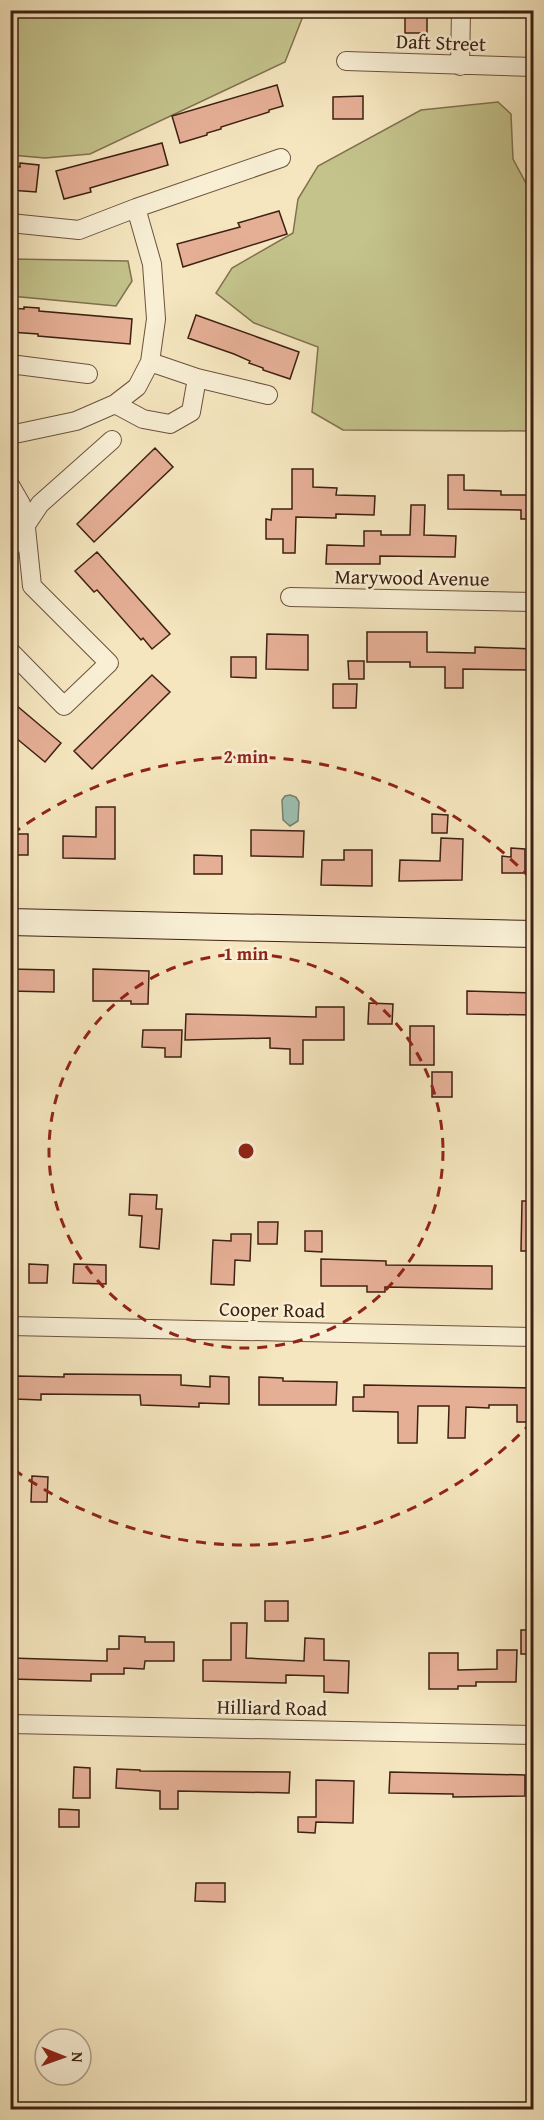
<svg xmlns="http://www.w3.org/2000/svg" width="544" height="2120" viewBox="0 0 544 2120" font-family="'Gentium Book Plus',serif">
<style>
.green{fill:#c4c38c;stroke:#81724f;stroke-width:1.5}
.water{fill:#9cc0b1;stroke:#768071;stroke-width:1.5}
.building{fill:#e5af96;stroke:#3e2112;stroke-width:1.5}
.lines{fill:none;stroke-linecap:round;stroke-linejoin:round}
.street-casing{stroke:#6c523d;stroke-width:20}
.secondary-casing{stroke:#3e2112;stroke-width:28}
.street{stroke:#f8efd5;stroke-width:18}
.secondary{stroke:#f8efd5;stroke-width:26}
.ring{fill:none;stroke:#8f2418;stroke-width:3;stroke-dasharray:10 8}
.labels{text-anchor:middle;dominant-baseline:central;stroke-width:5;stroke-linejoin:round;paint-order:stroke}
.street-label{font-size:20px;fill:#3e2112;stroke:#f8efd5}
.centre{fill:#8f2418;stroke:#f8efd5;stroke-width:3}
.ring-label{font-size:18px;text-anchor:middle;font-weight:bold;fill:#8f2418;stroke:#f8efd5;stroke-width:5;stroke-linejoin:round;paint-order:stroke}
</style>
<rect width="100%" height="100%" fill="#f5e6bf"/>
<filter id="stains"><feTurbulence type="fractalNoise" baseFrequency=".00333" numOctaves="4"/><feColorMatrix values="0 0 0 0 .2 0 0 0 0 .09 0 0 0 0 .02 0 0 0 .5 -.17"/></filter>
<radialGradient id="worn" r=".72"><stop offset=".6" stop-color="#630" stop-opacity="0"/><stop offset="1" stop-color="#630" stop-opacity=".3"/></radialGradient>
<path class="green" d="M10 11 11 10 305 11 285 62 90 154 45 158 11 155Z
M498 102 511 114 513 159 527 185H533V431L343 430 312 412 318 347 254 323 216 293 232 268 293 233 298 199 318 166 421 110Z
M11 259 128 261 132 281 116 306 11 296Z"/>
<path class="water" d="M290 795 296 797 299 802 298 821 290 826 283 820 282 800 285 796Z"/>
<path class="building" d="M405 10H427V33H405Z
M277 85 283 106 269 110V112L221 127V129L207 133V135L180 143 172 116Z
M363 96V119H333V97Z
M162 143 168 165 90 188 91 192 64 199 56 171Z
M20 163 39 165 36 192 10 190V166L20 167Z
M279 211 287 234 183 267 177 244 240 227 238 223Z
M24 307 39 308V311L132 319 130 344 38 336V334L10 332V308L24 309Z
M196 315 299 352 290 379 263 370V368L249 363 250 361 234 354 188 338Z
M155 448 173 467 94 542 77 524Z
M292 469H313V487L337 488 336 495 375 496 374 515 336 514V518L296 517 295 553H283V539H266V519L271 520 272 509H292Z
M448 475H464V490L501 491V495H534V519H521V510L448 509Z
M411 505H425L424 535 456 536 455 557 380 556V564H326L327 545 364 546V531H381V535H410Z
M97 552 170 634 152 649 143 638 141 640 97 590 94 592 75 571Z
M367 632H427V652L475 653V647L534 649V670L463 669V688H445V667H410V662H367Z
M267 634 308 635V670L266 669Z
M231 657H256V678L231 677Z
M348 661H364V679H349Z
M152 675 170 692 92 769 74 751Z
M333 684H357L356 708H333Z
M10 700 61 743 45 762 10 733Z
M96 807H115V859L63 858V836L96 837Z
M432 814 448 815 447 833H432Z
M251 830 304 831 303 857 251 856Z
M10 834H28V855H10Z
M441 838 463 839 462 880 399 881 400 860 440 861Z
M511 848 525 849V873H502V856L511 857Z
M344 850H372V886L321 885 322 860H344Z
M194 855 222 856V874H194Z
M10 969 54 970V992L10 991Z
M93 969 149 971 148 1004H131V1001H93Z
M467 991 534 993V1015L467 1014Z
M369 1003 393 1004 392 1024H368Z
M316 1007H344V1040H303V1064H290V1049L270 1048V1038L185 1040 186 1014 316 1017Z
M410 1026H434V1065H410Z
M143 1030H182L181 1057H165V1048L142 1047Z
M432 1072H452V1097H432Z
M130 1194 157 1195 156 1209H162L159 1249 140 1247 142 1216 129 1215Z
M522 1201H534V1251H521Z
M258 1222H278L277 1244H258Z
M305 1231H322V1252L305 1251Z
M231 1234H251L250 1261 235 1260 234 1285 211 1284 213 1240 231 1241Z
M321 1259 386 1261V1265L492 1266V1289L385 1287V1292H367V1286H321Z
M29 1264 48 1265 47 1283H29Z
M74 1264 106 1265V1284L73 1283Z
M64 1374 181 1375V1385L210 1387V1376L229 1377V1404L199 1403V1407L141 1405 140 1395 41 1394V1400L15 1399 16 1376 64 1377Z
M259 1377 283 1378V1381L337 1382 336 1405H259Z
M364 1385 534 1388V1422H517V1405H489V1408L466 1407 465 1438H448L449 1406H418L417 1443H398V1412L353 1411V1397H364Z
M32 1476 48 1477 47 1502H31Z
M265 1601H288V1621H265Z
M231 1623H247L246 1658 304 1661 305 1638 324 1639V1660L349 1661 348 1693 324 1692V1676L286 1675V1683L203 1681V1660H231Z
M521 1630H534V1654H521Z
M119 1636 145 1637V1642H174V1661H145L144 1669 124 1668V1674H91V1681L10 1679 11 1658 107 1661V1649H119Z
M497 1650H517L516 1682H476V1686H458V1689H429V1653H458V1670L497 1669Z
M74 1767 90 1768V1798H73Z
M117 1769 140 1770V1771L290 1772 289 1793 178 1791V1809H160V1791L116 1788Z
M390 1772 525 1775V1796L453 1797V1794L389 1793Z
M316 1780 354 1781 353 1823 316 1822 315 1833 298 1832V1817H316Z
M59 1809 79 1810V1827H59Z
M196 1883H225V1902L195 1901Z"/>
<g class="lines">
<g class="street-casing">
<path id="street" d="M346 61 534 67
M460 66 461 10
M10 223 79 230 136 208 281 158
M150 362 197 378 268 395
M10 364 88 374
M115 404 143 419 170 424 191 412 197 378
M10 435 76 421 115 404 137 387 150 362 156 319 152 264 136 208
M10 485 21 504 26 528 32 586 109 663 64 706 10 651
M10 549 40 504 112 440
M290 597 534 602
M10 1326 534 1337
M10 1724 534 1735"/>
</g>
<g class="secondary-casing">
<path id="secondary" d="M10 922 534 934"/>
</g>
<use href="#street" class="street"/>
<use href="#secondary" class="secondary"/>
</g>
<g class="ring">
<circle cx="246" cy="1151" r="197"/>
<path d="M532 1422A394 394 0 0 1 12 1468M12 834A394 394 0 0 1 532 880"/>
</g>
<g class="labels">
<g class="street-label">
<text transform="translate(441 42) rotate(2)">Daft Street</text>
<text transform="translate(412 577) rotate(1)">Marywood Avenue</text>
<text transform="translate(272 1309) rotate(1)">Cooper Road</text>
<text transform="translate(272 1707) rotate(1)">Hilliard Road</text>
</g>
</g>
<circle cx="246" cy="1151" r="9" class="centre"/>
<g class="ring-label">
<text x="246" y="763">2 min</text>
<text x="246" y="960">1 min</text>
</g>
<rect width="544" height="2120" fill="none" stroke="#f5e6bf" stroke-width="36"/>
<rect x="12" y="12" width="520" height="2096" fill="none" stroke="#3e2112" stroke-width="3"/>
<rect x="18" y="18" width="508" height="2084" fill="none" stroke="#3e2112" stroke-width="1.5"/>
<g transform="translate(63 2057) rotate(91)"><circle r="28" fill="#f8efd5" stroke="#ae9d87" stroke-width="1.5"/>
<path d="M0-4.5L10 22L0 15L-10 22Z" fill="#8f2418"/>
<text y="-9" font-size="16" font-weight="bold" text-anchor="middle" fill="#3e2112">N</text>
</g>
<rect width="100%" height="100%" filter="url(#stains)"/>
<rect width="100%" height="100%" fill="url(#worn)"/>
</svg>
